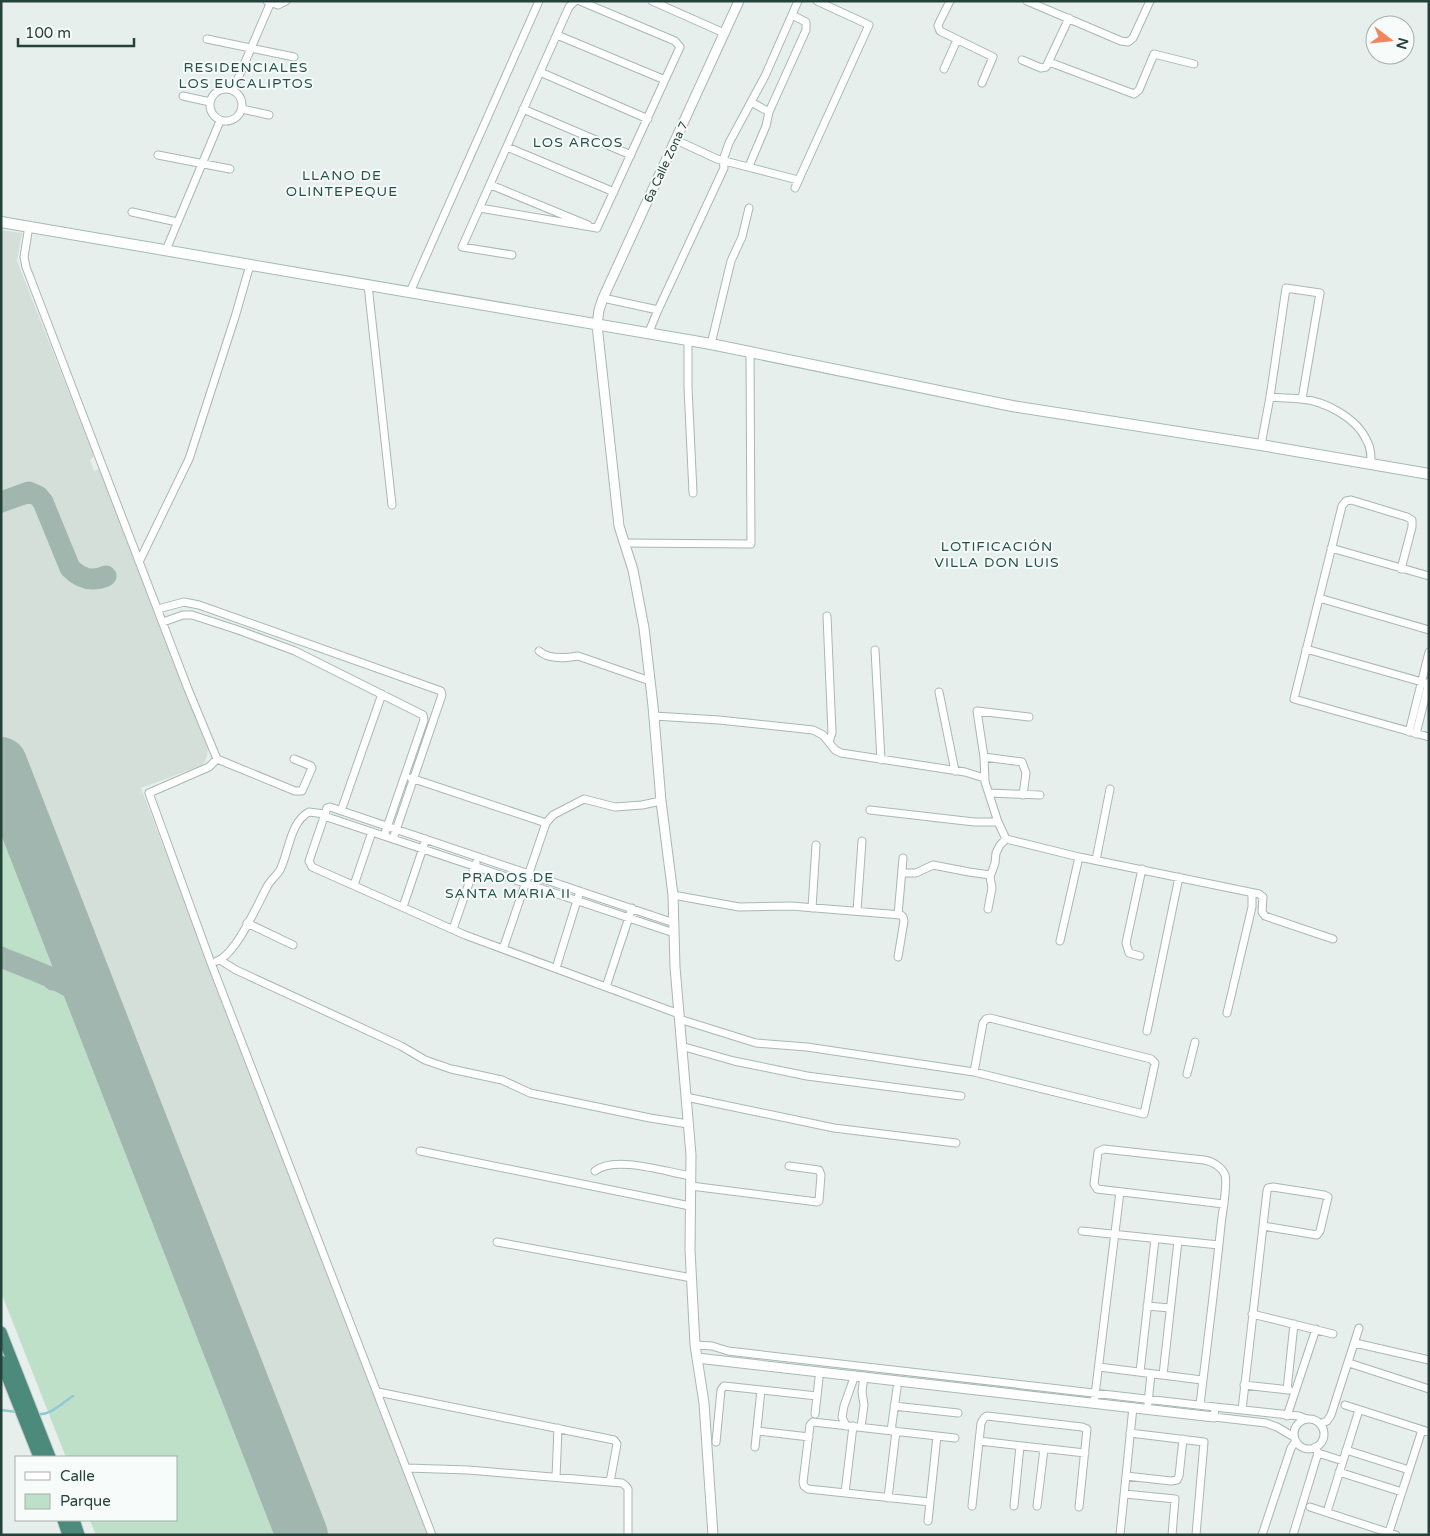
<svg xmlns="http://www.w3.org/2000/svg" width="1430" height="1536" viewBox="0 0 1430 1536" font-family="'Varela Round',sans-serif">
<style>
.built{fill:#d4dfda}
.green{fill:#bfe0c8}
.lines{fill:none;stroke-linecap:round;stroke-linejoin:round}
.stream{stroke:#8ec9d4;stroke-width:2.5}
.taxiway{stroke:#a2b6b0;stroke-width:21}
.runway{stroke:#a2b6b0;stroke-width:52}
.minor-casing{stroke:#a8b8b2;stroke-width:9}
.tertiary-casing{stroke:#a8b8b2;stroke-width:11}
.secondary-casing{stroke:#a4bbb3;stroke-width:12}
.trunk-casing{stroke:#c2cac8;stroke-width:13}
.minor{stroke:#fff;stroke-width:7}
.tertiary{stroke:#fff;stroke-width:9}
.secondary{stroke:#fff;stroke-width:10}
.trunk{stroke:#4c8a7c;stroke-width:11}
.labels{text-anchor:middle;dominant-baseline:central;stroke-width:4;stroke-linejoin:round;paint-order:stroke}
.street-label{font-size:12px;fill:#24423a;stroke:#f7fbf9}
.neighbourhood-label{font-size:14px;letter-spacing:1px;fill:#1f5548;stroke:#f7fbf9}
</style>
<rect width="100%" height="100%" fill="#e6efeb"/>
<path class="built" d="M1 230 22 233 17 261 94 456 90 460 94 471 99 469 148 590 208 747 207 756 203 765 141 788 428 1535H96L90 1520H176V1457H66L1 1293Z"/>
<path class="green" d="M1 794 63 955 62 963 58 969H48L1 949Z
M1 966 69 994 79 1001 87 1017 288 1535H96L90 1520H176V1457H66L1 1291Z"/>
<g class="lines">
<path class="stream" d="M1 1410 17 1412
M37 1414C50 1416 62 1403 73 1396"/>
<path class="taxiway" d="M1 502 29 492 38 496 43 502 70 568C81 579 92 582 106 576
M1 957C26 968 72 982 90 1003 97 1011 101 1023 107 1033
M53 980H65C78 972 76 959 72 947"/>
<path class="runway" d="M1 763 302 1535"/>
<g class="minor-casing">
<path id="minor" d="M267 1 278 5 286 1
M580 1 675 41 680 47 597 228
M652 1 724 33
M950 1 939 23 938 26 940 31 993 57 982 83
M1027 1 1121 41 1128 42 1133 38 1150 1
M557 35 665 80
M207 39 294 57
M1022 60 1041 68 1046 67 1069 18
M1049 62 1134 94 1139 90 1154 54 1194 64
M944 69 957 40
M540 72 648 119
M210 105a16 16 0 1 1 32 0a16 16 0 1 1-32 0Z
M233 90 270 4
M183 96 210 102
M751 102 769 112
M242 109 269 115
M523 109 631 155
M676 140 717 159 798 180
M507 147 614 192
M158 155 230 169
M749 166 766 126 769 112 806 30V22L792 15
M491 185 588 225
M795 188 869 25 817 1
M480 208 597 228
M132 212 177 222
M29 226 24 257 26 267 188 689 217 759 295 791H302L312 768 311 766 294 759
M166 250 220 121
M512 255 462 247 569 7 575 1
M368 285 392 505
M410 292 539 1
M603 298 658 310 648 334
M658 310 724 168 723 160 729 143 765 76 798 1
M688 341V387L693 493
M711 344 731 261 742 237 749 208
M1270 397C1280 398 1291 398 1301 399 1325 401 1357 418 1367 441 1371 448 1371 455 1371 463
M1261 445 1270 397 1286 288 1320 293 1302 399
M624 543 751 544 750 353
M1331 548 1429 576
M139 562 189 459 235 317 250 265
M1401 569 1412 527V520L1407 517 1351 500 1346 501 1342 506 1294 699 1429 737
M1319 598 1429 630
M158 609 184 602 199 605 441 691 442 695 393 839
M827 616 832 733 829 742
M163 622 183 615H192L238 630 295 651 423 715 424 720 384 836
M1306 649 1429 684
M875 650 881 760
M539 651C549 660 566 658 578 656L650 681
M939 692 955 771
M654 716 719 720 813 730 823 735 835 750 841 753 965 772 984 778
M1029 717 977 711 984 757 985 782 998 822 1006 839 1079 857 1259 894 1263 897 1262 912 1265 916 1333 939
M1409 732 1429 652
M1416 734 1429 682
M984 757 1022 762 1026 773 1023 795
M217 759 209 767 149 793 211 963 432 1535
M411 778 546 823
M989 793 1040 795
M870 810 974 822H998
M341 811 382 694
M324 816 674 933
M1096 860 1110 789
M902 873H916L933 865 969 872 990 875
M354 885 372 832
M673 895 739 907 791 906 901 915 903 917 904 921 898 957
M403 907 426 839
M812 908 816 845
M988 909 992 888 990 877 995 863 996 853 1000 845 1006 839
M857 911 862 841
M898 915 903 858
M247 923 293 945
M674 923 330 807 327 808 309 861 312 867 465 935 679 1014
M453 929 476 863
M1060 941 1079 857
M503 949 546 823 553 815 584 799 615 807 642 805 661 801
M1140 956 1129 953 1126 943 1142 869
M220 960 236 970 401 1046 425 1060 451 1069 502 1080 530 1093 650 1118 688 1124
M217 961C237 953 257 905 268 885 271 880 277 875 280 870 289 852 290 822 309 812L325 814
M556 968 580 891
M606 987 632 908
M1227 1013 1252 907V893
M679 1019 756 1043 807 1047 974 1072 1144 1114 1155 1063 1151 1059 990 1018 986 1019 983 1023 974 1072
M1147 1031 1179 877
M681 1046 734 1061 807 1076 961 1096
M1187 1074 1195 1042
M686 1097 834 1128 956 1143
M420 1151 690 1206
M595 1171C615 1155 666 1172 691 1176
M691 1186 817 1202 819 1201 821 1175 819 1170 789 1166
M1082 1231 1219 1245
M497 1242 692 1278
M1147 1306 1170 1308
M1252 1314 1333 1334
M1355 1343 1429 1360
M695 1345 712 1346 728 1351 1215 1407
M1349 1363 1429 1389
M1099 1367 1202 1380
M1140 1372 1155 1239
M1163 1375 1178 1241
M1244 1385 1289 1390
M1287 1390 1294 1324
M378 1392 614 1440 617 1444 610 1482
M1094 1403 1120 1192
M1148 1403 1151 1374
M1200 1405C1207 1345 1215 1285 1221 1225 1222 1214 1228 1184 1225 1175 1222 1167 1212 1161 1204 1160L1104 1149 1098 1152 1094 1184 1097 1189 1224 1204
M1345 1405 1429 1432
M894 1406 958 1413
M1242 1410 1267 1191 1268 1188 1273 1187 1324 1195 1328 1197 1320 1231 1317 1235 1263 1226
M815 1414 819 1378
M1287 1416 1316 1329
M1294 1434a15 15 0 1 1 30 0a15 15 0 1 1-30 0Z
M1320 1424 1327 1421 1331 1415 1359 1328
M846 1426 842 1417 844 1406 855 1375
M861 1427 864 1405 862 1392 864 1376
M757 1431 809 1437
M891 1431 897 1388
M1130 1433 1204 1442 1196 1535
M1294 1437 1277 1427 1266 1423 1214 1417 1215 1407 1299 1416 1307 1419
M979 1441 1085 1453
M716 1442 721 1390 724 1386 817 1396
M755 1447 761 1390
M1346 1450 1409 1470
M1318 1453 1343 1461
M407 1468 468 1470 622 1483 626 1486 628 1489V1535
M1339 1472 1402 1492
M1126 1476 1171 1481 1177 1480 1179 1476 1183 1439
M556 1477 558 1428
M845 1493 853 1426
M1125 1494 1175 1499 1172 1535
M888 1498 896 1431
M930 1502 808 1489 804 1486 803 1482 810 1425 813 1422 955 1438
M972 1506 981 1423 984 1418 987 1416 1082 1427 1087 1429 1079 1507
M1014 1506 1020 1446
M1037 1506 1044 1449
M1310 1507 1396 1535
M1327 1512 1359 1410
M928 1521 937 1436
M1389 1532 1422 1430
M1120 1535 1133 1407
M1262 1535 1291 1448 1296 1441
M1293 1535 1318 1453 1315 1447"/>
</g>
<g class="tertiary-casing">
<path id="tertiary" d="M697 1358 1214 1417
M713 1535 704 1403 695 1345 690 1250 691 1155 675 967 673 895 661 801 653 706 644 628 633 570 619 526 597 325 599 310 603 298 739 1"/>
</g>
<g class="secondary-casing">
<path id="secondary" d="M1 222 711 344 1012 406 1261 445 1429 474"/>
</g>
<g class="trunk-casing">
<path id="trunk" d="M1 1332 50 1457
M1 1361 39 1457
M63 1520 68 1535
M74 1520 79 1535"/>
</g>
<use href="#minor" class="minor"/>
<use href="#tertiary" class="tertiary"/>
<use href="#secondary" class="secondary"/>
<use href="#trunk" class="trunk"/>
</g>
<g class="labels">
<g class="street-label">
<text transform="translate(666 162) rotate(-65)">6a Calle Zona 7</text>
</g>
<g class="neighbourhood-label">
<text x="246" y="67">RESIDENCIALES<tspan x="246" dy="16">LOS EUCALIPTOS</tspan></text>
<text x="578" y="142">LOS ARCOS</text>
<text x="342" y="175">LLANO DE<tspan x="342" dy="16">OLINTEPEQUE</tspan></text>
<text x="997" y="546">LOTIFICACIÓN<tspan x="997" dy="16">VILLA DON LUIS</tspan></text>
<text x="508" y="877">PRADOS DE<tspan x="508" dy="16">SANTA MARIA II</tspan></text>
</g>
</g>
<rect width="1430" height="1536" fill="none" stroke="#24423a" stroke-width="5"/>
<rect x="15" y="1456" width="162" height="65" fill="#f7fbf9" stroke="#a3b1ad"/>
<rect x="25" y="1472" width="25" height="8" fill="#ffffff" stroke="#a3b1ad"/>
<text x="60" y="1481" font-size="15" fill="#24423a">Calle</text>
<rect x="25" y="1494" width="25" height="15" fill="#bfe0c8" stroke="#a3b1ad"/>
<text x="60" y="1506" font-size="15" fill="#24423a">Parque</text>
<g transform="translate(1390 40) rotate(106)"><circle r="24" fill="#f7fbf9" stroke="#a3b1ad"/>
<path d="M0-4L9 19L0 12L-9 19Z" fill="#f4845f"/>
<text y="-8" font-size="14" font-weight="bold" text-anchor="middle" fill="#24423a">N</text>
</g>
<path d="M18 38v8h116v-8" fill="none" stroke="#24423a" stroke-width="2.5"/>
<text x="25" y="38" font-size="15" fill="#24423a" stroke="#f7fbf9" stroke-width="4" paint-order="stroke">100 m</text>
</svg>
